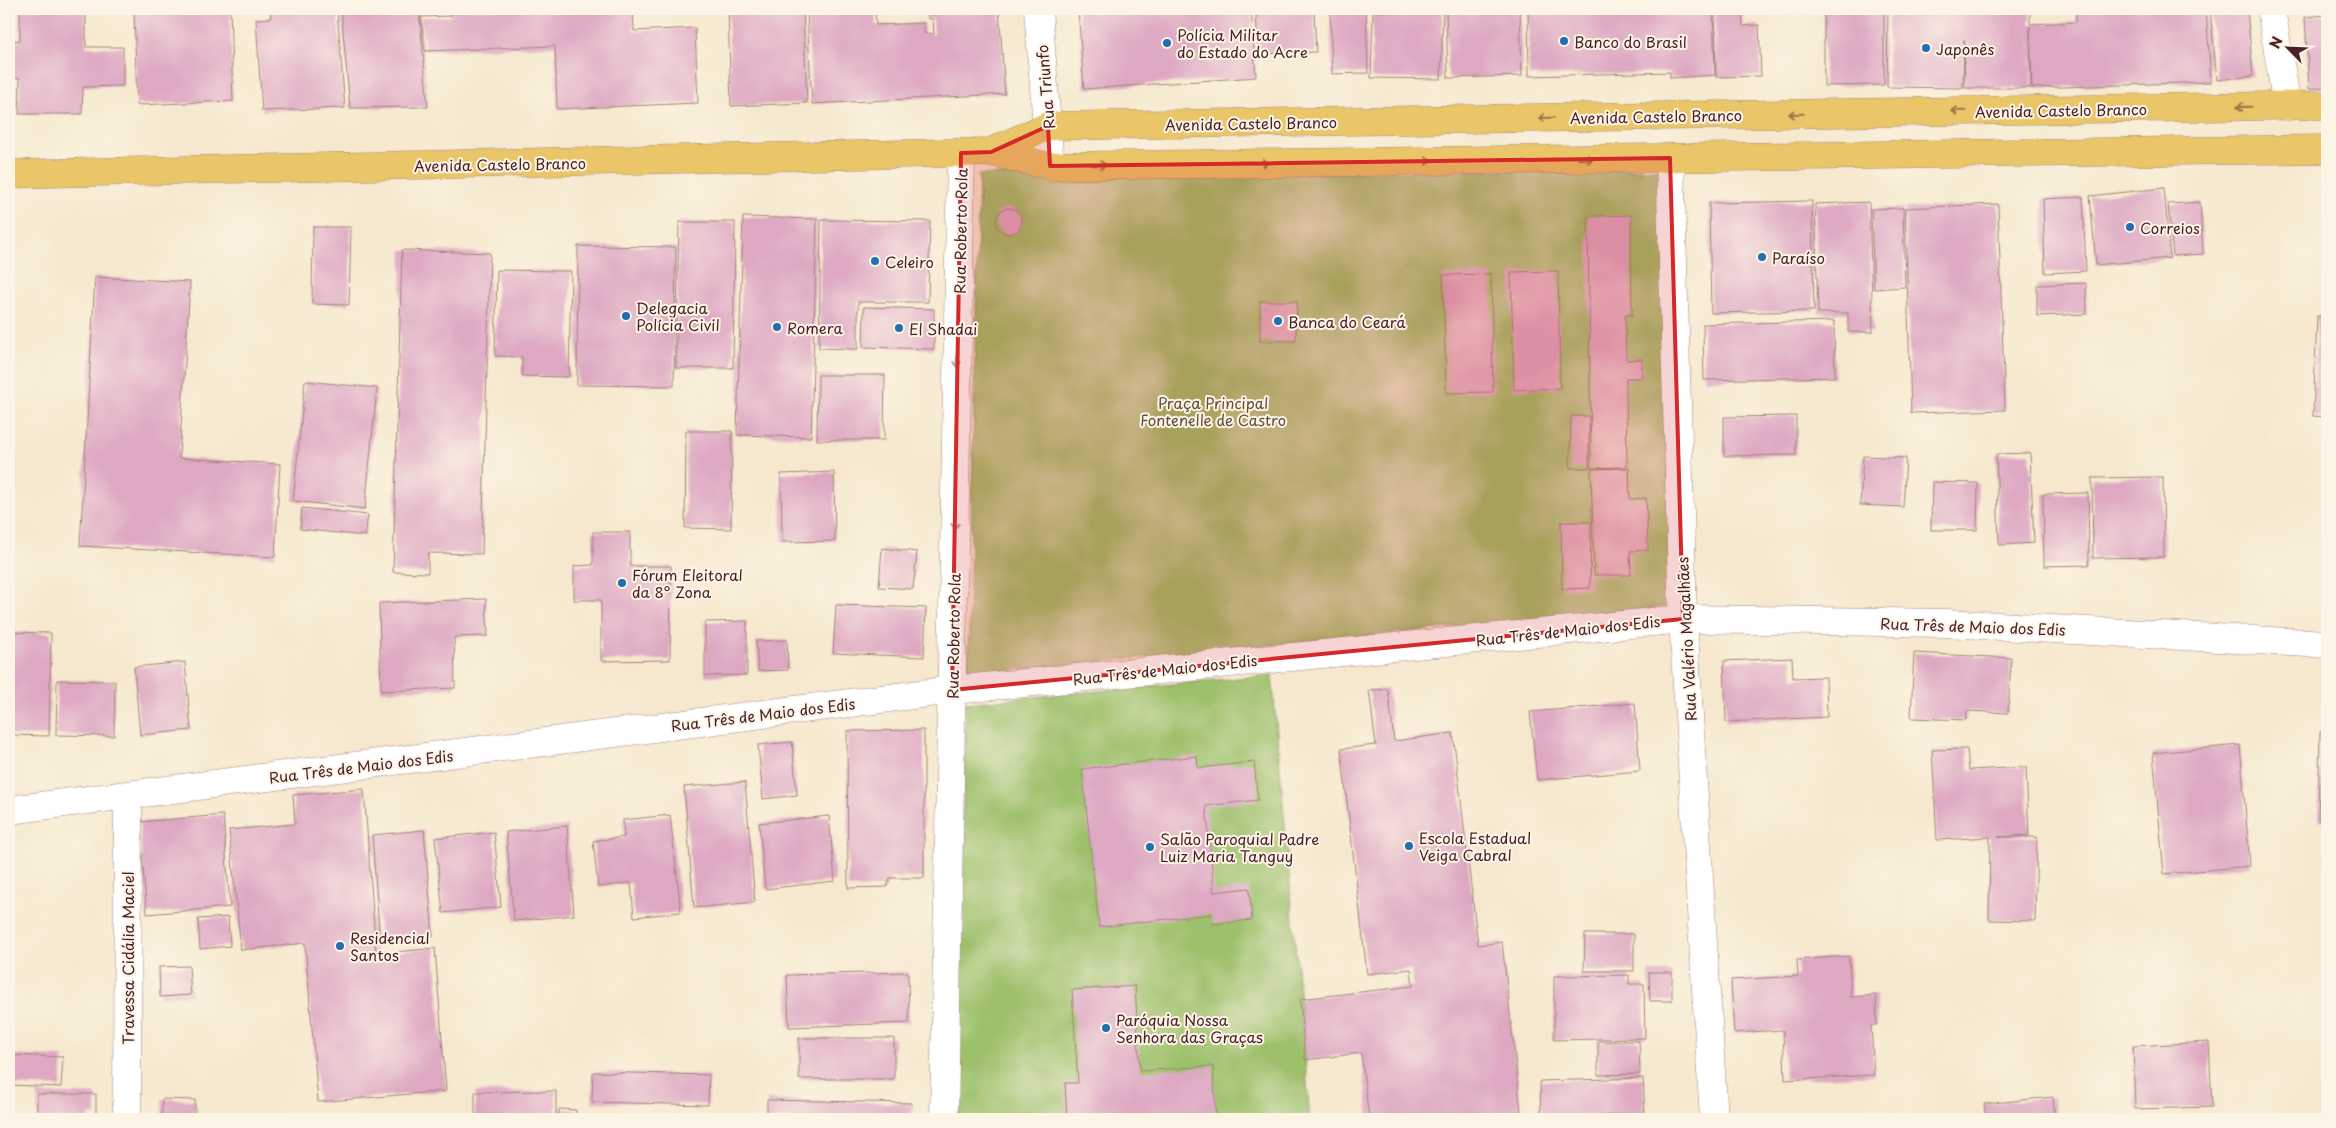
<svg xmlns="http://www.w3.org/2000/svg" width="2336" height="1128" viewBox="0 0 2336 1128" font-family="'Playpen Sans',sans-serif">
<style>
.green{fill:#9dc06a;stroke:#74704a}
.building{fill:#dea8c3}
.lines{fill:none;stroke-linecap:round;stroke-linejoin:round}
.minor-casing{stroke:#a0847c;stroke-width:29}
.tertiary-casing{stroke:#a0847c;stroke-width:29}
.trunk-casing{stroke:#a0847c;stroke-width:29}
.minor{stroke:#fff;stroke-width:28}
.tertiary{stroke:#fff;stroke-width:28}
.trunk{stroke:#eac669;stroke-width:28}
.oneway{stroke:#9a724a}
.oneway2{stroke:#ae9aa0}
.marked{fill:#d62828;fill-opacity:0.2;stroke:#d62828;stroke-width:4;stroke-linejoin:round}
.poi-dot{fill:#1f6fb2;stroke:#fcf5e5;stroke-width:2}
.labels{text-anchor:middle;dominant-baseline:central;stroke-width:4;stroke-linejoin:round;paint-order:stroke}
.poi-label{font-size:15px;fill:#4a1f2b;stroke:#fcf5e5;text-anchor:start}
.street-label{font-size:15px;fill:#4a1f2b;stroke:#fcf5e5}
.park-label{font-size:15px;fill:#634f3e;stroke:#fcf5e5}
</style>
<rect width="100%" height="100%" fill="#fcf5e5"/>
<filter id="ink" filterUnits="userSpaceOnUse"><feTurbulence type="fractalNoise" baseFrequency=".02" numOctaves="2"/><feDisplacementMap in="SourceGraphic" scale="10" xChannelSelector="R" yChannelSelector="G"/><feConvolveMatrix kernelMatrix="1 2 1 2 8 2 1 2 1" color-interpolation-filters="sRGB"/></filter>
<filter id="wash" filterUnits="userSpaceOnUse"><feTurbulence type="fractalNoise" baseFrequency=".0096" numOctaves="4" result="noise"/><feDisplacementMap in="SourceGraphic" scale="20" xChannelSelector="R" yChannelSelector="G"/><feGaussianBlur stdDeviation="1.12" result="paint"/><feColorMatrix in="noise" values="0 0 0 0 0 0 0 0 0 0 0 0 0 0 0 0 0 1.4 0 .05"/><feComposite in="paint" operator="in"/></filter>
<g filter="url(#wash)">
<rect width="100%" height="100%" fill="#f6e8ce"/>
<path class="green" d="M1662 169 1676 606 968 674 979 175Z
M1272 675 1310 1119H954L966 703Z"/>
<g id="blocks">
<path class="building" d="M20 9H86V47H123V86L83 87 82 114H19L20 78H9V41L20 40Z
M134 9H230L233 101 137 105Z
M270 9H337L345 108 262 111 256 19 271 18Z
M341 9H419L428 107 350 108Z
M450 9H633L634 31 695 28 698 103 557 109 555 46 425 51 421 17 451 16Z
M728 9H803L807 103 731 106Z
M875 9 876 25 924 23V33L934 34 933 19H928V9H999L1005 94 812 104 807 13Z
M1078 9H1251L1256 77 1084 89Z
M1256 9H1314L1316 52 1258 54Z
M1330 9H1366L1368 73 1332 74Z
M1393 9H1443L1441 79 1371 78 1373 11 1393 12Z
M1446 9H1520L1522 76 1448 78Z
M1528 9H1713L1715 75 1670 78V72L1529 76Z
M1824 9H1884V85L1824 86Z
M1888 9H2030V24L2076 22V9H2206L2211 82 2032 88 2030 26 2031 88H1965L1964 40 1963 88 1887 87Z
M2210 9H2247L2253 76 2217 80Z
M1742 10 1743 26 1759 25 1761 76 1716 77 1715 11Z
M2327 15V87L2309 89 2305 17Z
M2164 188 2170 258 2096 265 2090 196Z
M2083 197 2086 271 2045 273 2043 199Z
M1812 201 1814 311 1711 313 1709 203Z
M1869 202 1873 332H1848V313H1818L1815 204Z
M2200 202 2203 254 2173 256 2168 204Z
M1998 204 2005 410 1911 413 1905 208Z
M1903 208 1905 287 1874 289 1871 209Z
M996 221a13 13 0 1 1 26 0a13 13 0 1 1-26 0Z
M1631 215 1632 315H1625L1626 360 1642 359V378H1626L1627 467 1591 468 1588 216Z
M743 217 817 219 811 437 737 435Z
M821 220 930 221 928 302H858V349L819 348Z
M679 222H735L733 368H676Z
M313 227H351L349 305 312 304Z
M578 246 676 247 674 386 577 385Z
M402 250 490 253 482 554 428 553V573L393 572Z
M497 270 571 271 569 377 522 376V357L495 356Z
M1558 271 1560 388 1514 390 1511 272Z
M1491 274 1493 392 1446 393 1443 275Z
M95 277 190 282 179 458 280 464 275 557 80 546Z
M2086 283 2087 314 2037 316V285Z
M1260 301H1297L1296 341H1260Z
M864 307 934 309V349L863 347Z
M2317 316H2327V417L2313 416Z
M1834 321 1835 377 1704 380 1703 324Z
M818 375H885L884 440H817Z
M305 381 377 388 365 509 293 501Z
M1571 416H1589V468H1570Z
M1796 416V455L1724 456V417Z
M686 431H732L731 529 685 528Z
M2030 453 2034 543 1999 545 1996 454Z
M1863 456 1906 458 1903 507 1860 505Z
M1629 468 1630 499 1646 498 1648 550 1630 551 1631 575H1594L1591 469Z
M834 472 835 541 782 542 781 474Z
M2163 477 2164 557 2093 558 2092 478Z
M1932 482 1978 483 1977 530H1931Z
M2088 493 2089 565 2044 566 2043 494Z
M302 508 368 515 365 536 300 529Z
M1561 522H1591L1590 588 1562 589Z
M593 532H630V566H671L670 660 601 661V600H574V566L593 565Z
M882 548 917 552 913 589 879 587Z
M486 599 488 636 454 637 455 688 381 691 379 603Z
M836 605 926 608 924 657 833 653Z
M747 621V675L705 676V622Z
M9 632 51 633 49 736 9 735Z
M787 640 788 670 758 671 756 641Z
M1914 653 2011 658 2008 713 1967 711 1966 720 1911 718Z
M1792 658 1793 678 1826 677 1827 717 1726 722 1724 661Z
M185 662 191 730 140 735 134 667Z
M57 680 115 681 114 736 56 735Z
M1388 689 1394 741 1453 733 1478 945 1502 942 1521 1112 1461 1119H1369L1361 1053 1305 1060 1300 999 1413 986 1411 969 1367 974 1341 749 1376 745 1369 690Z
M1635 703 1640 771 1537 780 1530 712Z
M924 730V878H890L887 887 848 888 847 731Z
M2320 732H2327V820H2318Z
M792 742 797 795 763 799 758 745Z
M2240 745 2250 866 2164 874 2153 753Z
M1967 749 1969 770 2026 767 2029 835 1998 837H2037L2035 921 1989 920 1990 837 1937 840 1932 750Z
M1197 756 1198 768 1254 762 1258 800 1206 806 1214 892 1249 888 1252 920 1212 924 1211 914 1099 927 1082 769Z
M745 782 755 902 694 908 684 787Z
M364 789 376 954 435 948 446 1091 318 1102 305 943 241 950 229 830 295 824 293 795Z
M223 815 230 907 147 914 139 822Z
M670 815 681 912 634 917 631 883 598 887 593 841 624 837 623 820Z
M829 816 835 881 765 889 759 823Z
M567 826 574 915 514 921 506 832Z
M424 830 433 937 380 942 372 835Z
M494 832 501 907 443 913 435 838Z
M228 917 230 946 200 949 198 919Z
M1585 934H1634V971H1584Z
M1849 956 1851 997 1876 995 1877 1025H1871L1874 1075 1785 1080 1783 1030 1734 1033 1731 980 1798 976 1797 960Z
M189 966 191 995 160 997 159 967Z
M908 972 909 1023 789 1027 787 975Z
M1649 972H1672V1001H1650Z
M1629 975V984H1644L1645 1038 1554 1040V976Z
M1135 986 1140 1071 1213 1066 1216 1119H1067L1065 1083H1078L1072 990Z
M799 1038H894V1079H799Z
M1598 1041H1639L1640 1074 1598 1075Z
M2209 1042 2212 1107 2135 1109 2133 1046Z
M9 1055 63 1057 61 1087 9 1085Z
M593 1072 709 1075 708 1105 592 1102Z
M1643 1078 1645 1114 1541 1118 1540 1081Z
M556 1091V1119H475V1092Z
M37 1094H96V1116L89 1115V1119H37Z
M2053 1097 2055 1119H1986L1984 1104Z
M162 1099 195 1100V1119H162Z
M767 1100 912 1103 911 1119H767Z
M559 1109 576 1110 575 1119H559Z"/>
</g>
</g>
<g filter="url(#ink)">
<use href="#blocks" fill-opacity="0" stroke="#a0847c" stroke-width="1"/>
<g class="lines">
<g class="minor-casing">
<path id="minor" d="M2271 9 2287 106
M1670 158 1683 619 1714 1119
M9 810 952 690 1683 619 1946 623 2327 644
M127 1119 128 796
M944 1119 961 153"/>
</g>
<g class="tertiary-casing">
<path id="tertiary" d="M1038 9 1050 166"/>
</g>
<g class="trunk-casing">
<path id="trunk" d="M991 152 1048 126 2327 105
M9 174 991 152 1050 166 2327 149"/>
</g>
<use href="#minor" class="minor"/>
<use href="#tertiary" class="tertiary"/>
<use href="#trunk" class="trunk"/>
</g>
<defs><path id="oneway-shaft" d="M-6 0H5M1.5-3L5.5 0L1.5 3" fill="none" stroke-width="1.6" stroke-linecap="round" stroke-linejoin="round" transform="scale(1.25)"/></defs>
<g class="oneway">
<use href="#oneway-shaft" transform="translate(2244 107) rotate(179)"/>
<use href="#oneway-shaft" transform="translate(1959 111) rotate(179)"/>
<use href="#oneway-shaft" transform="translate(1796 114) rotate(179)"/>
<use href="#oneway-shaft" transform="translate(1546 118) rotate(179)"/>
<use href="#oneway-shaft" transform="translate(1586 159) rotate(-1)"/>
<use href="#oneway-shaft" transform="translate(1424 161) rotate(-1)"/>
<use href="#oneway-shaft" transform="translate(1261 163) rotate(-1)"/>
<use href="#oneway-shaft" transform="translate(1099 165) rotate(-1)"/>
</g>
<g class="oneway2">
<use href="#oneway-shaft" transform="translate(957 360) rotate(91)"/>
<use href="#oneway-shaft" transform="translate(955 522) rotate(91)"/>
</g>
</g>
<path class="marked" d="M1048 126 1050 166 1670 158 1683 619 952 690 961 153 991 152Z"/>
<g class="poi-dot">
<circle cx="1564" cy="41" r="5"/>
<circle cx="1167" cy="43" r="5"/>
<circle cx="1926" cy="48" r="5"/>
<circle cx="2130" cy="227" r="5"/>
<circle cx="1762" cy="257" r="5"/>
<circle cx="875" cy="261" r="5"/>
<circle cx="626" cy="316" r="5"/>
<circle cx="1278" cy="321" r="5"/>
<circle cx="777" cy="327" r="5"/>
<circle cx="899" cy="328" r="5"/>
<circle cx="622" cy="583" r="5"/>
<circle cx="1409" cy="846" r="5"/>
<circle cx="1150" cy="847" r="5"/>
<circle cx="340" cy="946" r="5"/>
<circle cx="1106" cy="1028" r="5"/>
</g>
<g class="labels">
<g class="poi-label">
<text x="1177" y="34">Polícia Militar<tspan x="1177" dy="17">do Estado do Acre</tspan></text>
<text x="1574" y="41">Banco do Brasil</text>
<text x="1936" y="48">Japonês</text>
<text x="2140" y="227">Correios</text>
<text x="1772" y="257">Paraíso</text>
<text x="885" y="261">Celeiro</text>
<text x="636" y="307">Delegacia<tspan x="636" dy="17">Polícia Civil</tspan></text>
<text x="1288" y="321">Banca do Ceará</text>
<text x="787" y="327">Romera</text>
<text x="909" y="328">El Shadai</text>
<text x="632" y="574">Fórum Eleitoral<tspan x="632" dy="17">da 8° Zona</tspan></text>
<text x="1419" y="837">Escola Estadual<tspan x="1419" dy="17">Veiga Cabral</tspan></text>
<text x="1160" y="838">Salão Paroquial Padre<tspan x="1160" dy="17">Luiz Maria Tanguy</tspan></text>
<text x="350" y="937">Residencial<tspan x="350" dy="17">Santos</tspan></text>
<text x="1116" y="1019">Paróquia Nossa<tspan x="1116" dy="17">Senhora das Graças</tspan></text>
</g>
<g class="street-label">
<text transform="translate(1045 87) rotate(-95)">Rua Triunfo</text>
<text transform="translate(2061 110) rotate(-1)">Avenida Castelo Branco</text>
<text transform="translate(1656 116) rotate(-1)">Avenida Castelo Branco</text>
<text transform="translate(1251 123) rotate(-1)">Avenida Castelo Branco</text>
<text transform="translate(500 164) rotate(-1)">Avenida Castelo Branco</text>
<text transform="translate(960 231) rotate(-89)">Rua Roberto Rola</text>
<text transform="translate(1973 626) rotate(2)">Rua Três de Maio dos Edis</text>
<text transform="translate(1568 630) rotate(-6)">Rua Três de Maio dos Edis</text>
<text transform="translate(953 636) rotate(-89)">Rua Roberto Rola</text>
<text transform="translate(1686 639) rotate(-93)">Rua Valério Magalhães</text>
<text transform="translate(1165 669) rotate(-6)">Rua Três de Maio dos Edis</text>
<text transform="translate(763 714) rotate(-7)">Rua Três de Maio dos Edis</text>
<text transform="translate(361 766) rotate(-7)">Rua Três de Maio dos Edis</text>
<text transform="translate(127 958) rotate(-90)">Travessa Cidália Maciel</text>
</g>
<g class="park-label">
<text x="1213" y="402">Praça Principal<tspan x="1213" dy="17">Fontenelle de Castro</tspan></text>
</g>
</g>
<rect width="2336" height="1128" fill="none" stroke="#fcf5e5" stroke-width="30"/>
<g transform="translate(2288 48) rotate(294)" stroke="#fcf5e5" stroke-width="4" paint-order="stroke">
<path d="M0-4L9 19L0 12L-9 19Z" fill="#4a1f2b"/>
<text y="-8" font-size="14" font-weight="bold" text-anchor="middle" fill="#4a1f2b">N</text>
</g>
</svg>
